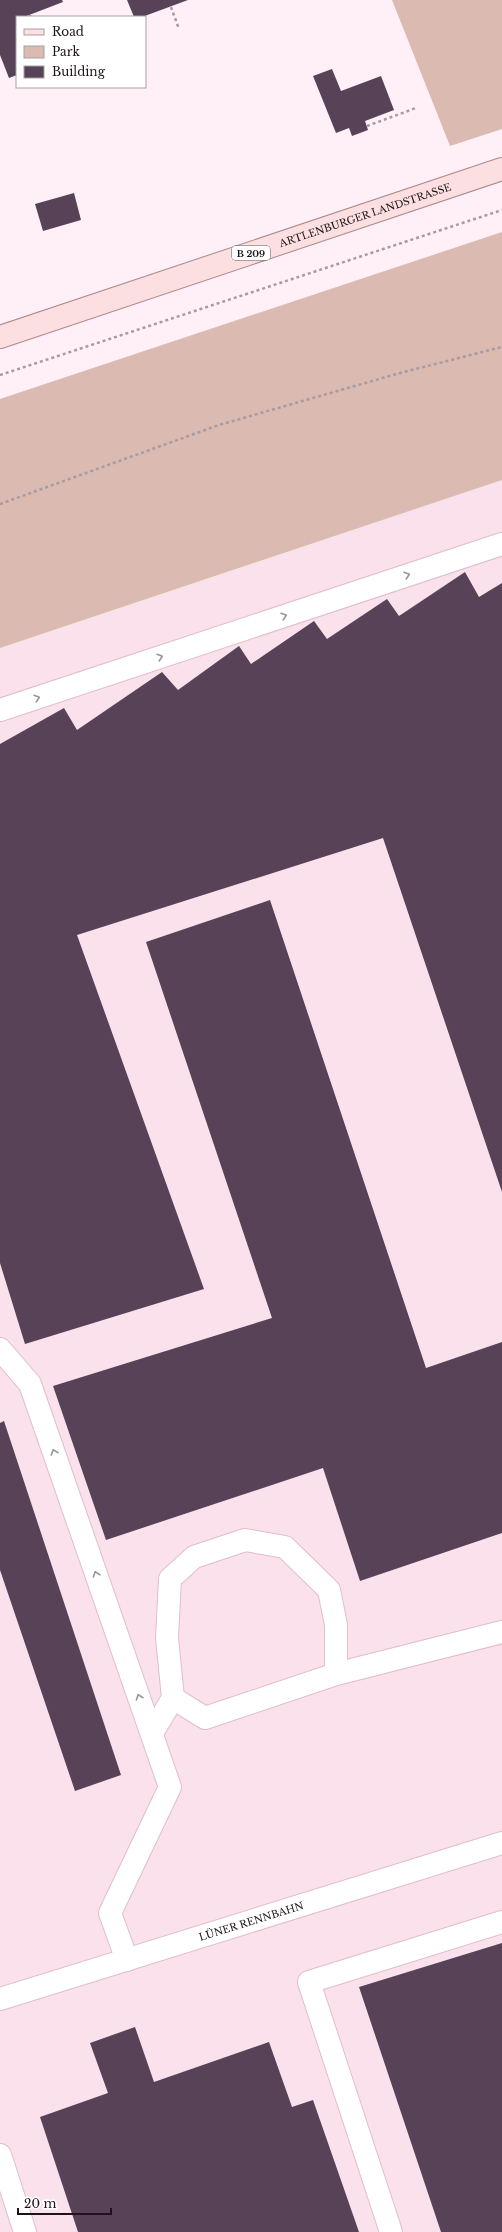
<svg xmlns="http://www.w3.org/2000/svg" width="502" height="2232" viewBox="0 0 502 2232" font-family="'Libre Baskerville',serif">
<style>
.built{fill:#fae1ec}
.green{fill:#dabab1}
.building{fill:#574257}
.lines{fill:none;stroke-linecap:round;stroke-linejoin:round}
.minor-casing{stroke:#dfbecd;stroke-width:24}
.major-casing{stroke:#ac898e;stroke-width:24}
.path{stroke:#a79aa0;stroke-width:2.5;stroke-dasharray:3 3;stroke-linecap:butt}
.minor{stroke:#fff;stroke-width:22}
.major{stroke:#fbdfe1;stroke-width:22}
.oneway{stroke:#9a9597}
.labels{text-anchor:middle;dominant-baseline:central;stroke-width:4;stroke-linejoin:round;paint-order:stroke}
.shield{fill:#fff;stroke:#625a5d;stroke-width:1}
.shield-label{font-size:9px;font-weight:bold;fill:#1e1318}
.street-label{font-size:10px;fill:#1e1318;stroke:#fff}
</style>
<rect width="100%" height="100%" fill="#fef0f6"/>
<path class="built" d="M502 480V2232H0V648Z"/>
<path class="green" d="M392 0H502V129L450 146Z
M502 232V480L0 648V399Z"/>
<path class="building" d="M0 0H62L63 2 24 17H17V75L9 78 0 55Z
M127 0H188L142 17H134Z
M332 69 341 91 381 76 394 110 365 121 368 130 352 136 349 128 336 133 313 76Z
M74 193 81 220 43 231 35 204Z
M465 572 479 597 502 583V1192L383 838 77 935 204 1289 25 1344 0 1263V744L64 708 77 730 162 672 178 690 239 646 251 664 314 621 327 639 387 599 399 616Z
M270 900 426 1368 502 1342V1533L360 1581 323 1468 106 1540 53 1386 272 1318 146 942Z
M4 1421 121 1775 75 1791 0 1570V1423Z
M502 1943V2232H441L359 1987Z
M135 2027 154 2082 269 2042 292 2107 313 2100 359 2232H78L40 2117 108 2093 90 2043Z"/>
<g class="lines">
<g class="minor-casing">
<g id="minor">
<path d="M0 710 502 544"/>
<path d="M0 1349 30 1384 170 1787 110 1913 127 1960"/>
<path d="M336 1674 502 1632"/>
<path d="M152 1733 173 1698 167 1638 170 1579 194 1557 245 1540 285 1547 329 1590 336 1625V1674L205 1718 173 1698"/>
<path id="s1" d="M0 1999 502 1843"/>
<path d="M0 2155 25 2232"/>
<path d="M391 2232 309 1982 502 1922"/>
</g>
</g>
<g class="major-casing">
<g id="major">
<path id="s2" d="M0 337 502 169"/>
</g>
</g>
<path class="path" d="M171 7 179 29
M30 15V17
M367 126 416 108
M0 375 502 210
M0 504 219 425 400 373 502 347"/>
<use href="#minor" class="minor"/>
<use href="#major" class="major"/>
</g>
<defs><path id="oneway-chevron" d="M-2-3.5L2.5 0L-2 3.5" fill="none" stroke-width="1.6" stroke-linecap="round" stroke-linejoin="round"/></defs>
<g class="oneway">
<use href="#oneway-chevron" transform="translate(407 575) rotate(-18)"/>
<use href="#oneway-chevron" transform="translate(284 616) rotate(-18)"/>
<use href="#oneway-chevron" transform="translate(160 657) rotate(-18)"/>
<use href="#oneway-chevron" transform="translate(37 698) rotate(-18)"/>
<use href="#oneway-chevron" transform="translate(54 1452) rotate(-109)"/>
<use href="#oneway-chevron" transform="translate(96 1574) rotate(-109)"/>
<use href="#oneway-chevron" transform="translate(139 1697) rotate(-109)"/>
</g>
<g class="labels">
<rect class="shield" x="232" y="246" width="38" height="14" rx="3"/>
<g class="shield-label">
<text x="251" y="253">B 209</text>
</g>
<g class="street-label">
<text stroke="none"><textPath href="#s2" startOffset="385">ARTLENBURGER LANDSTRASSE</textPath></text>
<text stroke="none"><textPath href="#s1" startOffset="263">LÜNER RENNBAHN</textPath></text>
</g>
</g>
<rect x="16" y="16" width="130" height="72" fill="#ffffff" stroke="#a5a1a3"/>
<rect x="24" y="29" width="20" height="6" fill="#fbdfe1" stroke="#a5a1a3"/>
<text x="52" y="36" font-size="12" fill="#1e1318">Road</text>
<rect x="24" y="46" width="20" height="12" fill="#dabab1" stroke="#a5a1a3"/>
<text x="52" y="56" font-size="12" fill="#1e1318">Park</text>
<rect x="24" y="66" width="20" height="12" fill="#574257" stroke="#a5a1a3"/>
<text x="52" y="76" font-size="12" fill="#1e1318">Building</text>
<path d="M18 2208v6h93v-6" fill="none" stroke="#1e1318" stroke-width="2"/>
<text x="24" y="2208" font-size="12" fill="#1e1318" stroke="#ffffff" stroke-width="3" paint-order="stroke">20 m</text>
</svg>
